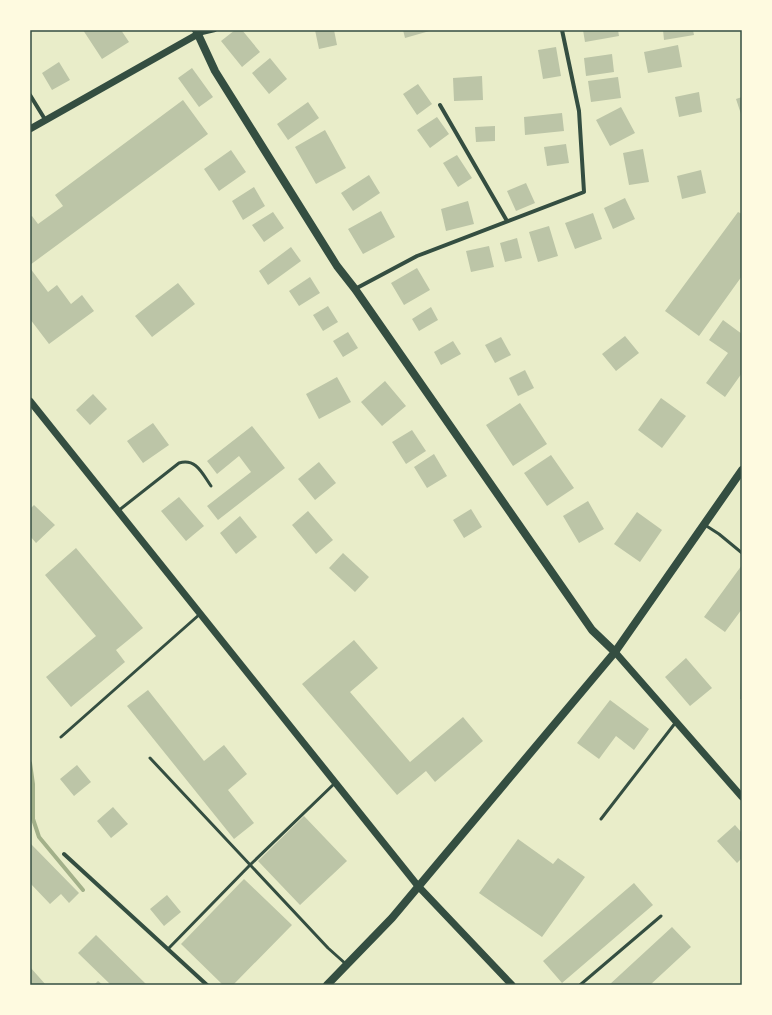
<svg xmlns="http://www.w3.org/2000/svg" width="772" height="1015" viewBox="0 0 772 1015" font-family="'Alegreya Sans',sans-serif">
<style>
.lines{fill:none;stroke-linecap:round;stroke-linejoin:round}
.stream{stroke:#a3b18a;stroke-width:4}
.building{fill:#bcc5a7}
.service{stroke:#344e41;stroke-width:3}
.minor{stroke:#344e41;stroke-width:4}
.tertiary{stroke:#344e41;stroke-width:7}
.secondary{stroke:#344e41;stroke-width:8}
.neatline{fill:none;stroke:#344e41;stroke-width:1.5}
</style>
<rect width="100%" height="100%" fill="#e9edc9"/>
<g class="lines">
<path class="stream" d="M30 763 33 784V819L39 837 83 890"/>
</g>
<path class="building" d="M83 30H121L129 42 102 59Z
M235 30H242L260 52 242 67 221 41Z
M315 30H334L337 45 319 49Z
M403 30H433L405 38Z
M583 30H618L619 36 585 42Z
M663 30H693L694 35 664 40Z
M678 45 682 67 648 73 644 52Z
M556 47 561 76 543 79 538 50Z
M612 54 614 72 586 76 584 58Z
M270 58 287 79 269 94 252 73Z
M59 62 70 80 52 90 42 73Z
M192 68 213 97 199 107 178 78Z
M482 76 483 100 454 101 453 78Z
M618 77 621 98 591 102 588 81Z
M418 84 432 104 417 115 403 94Z
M699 92 702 112 679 117 675 97Z
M742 97V117L736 99Z
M183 100 208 134 30 265V217L32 216 38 224 63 206 55 195Z
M308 102 319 118 288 140 277 124Z
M621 107 635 133 610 146 596 120Z
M562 113 564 131 525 135 524 117Z
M437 117 449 134 430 148 417 130Z
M495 126V141L476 142 475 127Z
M325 130 346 168 316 184 295 147Z
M566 144 569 163 547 166 544 147Z
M643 149 649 182 629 185 623 153Z
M231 150 246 172 219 191 204 169Z
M457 155 472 178 458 187 443 163Z
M701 170 706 193 682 199 677 176Z
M369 175 380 193 353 211 341 193Z
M526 183 535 203 516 211 507 191Z
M254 187 265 206 243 220 232 201Z
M625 198 635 219 613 229 604 208Z
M468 201 474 224 446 231 441 209Z
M381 211 395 237 363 254 348 229Z
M273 212 284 228 264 242 252 225Z
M738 212 742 214V276L699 336 665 311Z
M593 213 602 239 575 249 565 223Z
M549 226 558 256 538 262 529 232Z
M517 238 522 258 505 262 500 243Z
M489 246 494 267 471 272 466 251Z
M291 247 301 261 268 285 259 271Z
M30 268 48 292 57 285 71 304 82 295 94 311 49 344 30 319Z
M417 268 430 290 404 305 391 283Z
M310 277 320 293 299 306 289 291Z
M178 283 195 304 152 337 135 316Z
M328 306 338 322 323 331 313 315Z
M431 307 438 320 419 331 412 319Z
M723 320 742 334V373L725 397 706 383 728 353 709 340Z
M348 332 358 348 343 357 333 341Z
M625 336 639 353 616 371 602 354Z
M501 337 511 355 495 363 485 345Z
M453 341 461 354 441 365 434 352Z
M525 370 534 388 518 396 509 378Z
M337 377 351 402 319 419 306 394Z
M385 381 406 406 382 426 361 402Z
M93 394 107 409 90 425 76 410Z
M661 398 686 416 662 448 638 430Z
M520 403 547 444 513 466 486 425Z
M153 423 169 445 143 463 127 441Z
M252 426 285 468 218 520 207 506 251 472 239 456 217 474 207 461Z
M412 430 426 451 406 464 392 442Z
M434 454 447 476 427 488 414 467Z
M551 455 574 488 547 506 524 473Z
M319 462 336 483 315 500 298 479Z
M179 497 204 526 186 541 161 511Z
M588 501 604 529 579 543 563 516Z
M34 505 55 525 36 543 30 536V509Z
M471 509 482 527 464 538 453 520Z
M308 511 333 540 316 554 292 525Z
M637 512 662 530 640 562 614 544Z
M240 516 257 537 236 554 220 533Z
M76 548 143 628 116 650 125 662 71 707 46 677 96 636 45 575Z
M343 553 369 577 355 592 329 568Z
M742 565V609L725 632 704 617Z
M354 640 378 668 350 692 410 762 463 717 483 741 435 782 426 771 397 795 302 684Z
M686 658 712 688 690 706 665 677Z
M741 678H742V699H740Z
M148 690 204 761 224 745 247 774 228 790 254 823 234 839 127 706Z
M610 700 649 729 634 750 616 736 599 759 577 743Z
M77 765 91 782 74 796 60 779Z
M113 807 128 824 111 838 97 821Z
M304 816 347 861 300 905 258 861Z
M735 825 742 833V858L737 863 717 841Z
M518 839 553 864 558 858 585 877 542 937 479 893Z
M30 843 79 893 69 903 61 894 50 904 30 883Z
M244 879 292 925 233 985H223L181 944Z
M634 883 653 905 562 983 543 961Z
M167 895 181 912 164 926 150 909Z
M672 927 691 947 650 985H609Z
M96 935 147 985H111L78 953Z
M30 967 46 985H30Z
M98 981 103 985H94Z"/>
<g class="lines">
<path class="service" d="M118 511 179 463C196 458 202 473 211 486
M705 525 719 534 742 553
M61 737 200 614
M150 758 328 948 347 965
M601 819 676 722
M168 949 250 865 335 783
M580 985 661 916"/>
<path class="minor" d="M198 34 215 30
M30 95 46 121
M440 105 507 221
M355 289 417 256 584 192 579 111 562 30
M64 854 207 985"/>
<path class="tertiary" d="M30 129 198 34
M30 401 418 886 512 985
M615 652 742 797"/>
<path class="secondary" d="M196 30 215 71 337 266 355 289 592 630 615 652
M327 985 392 918 615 652 742 470"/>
</g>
<rect width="772" height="1015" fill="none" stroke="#fefae0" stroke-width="62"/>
<rect x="31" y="31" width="710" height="953" class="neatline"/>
</svg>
